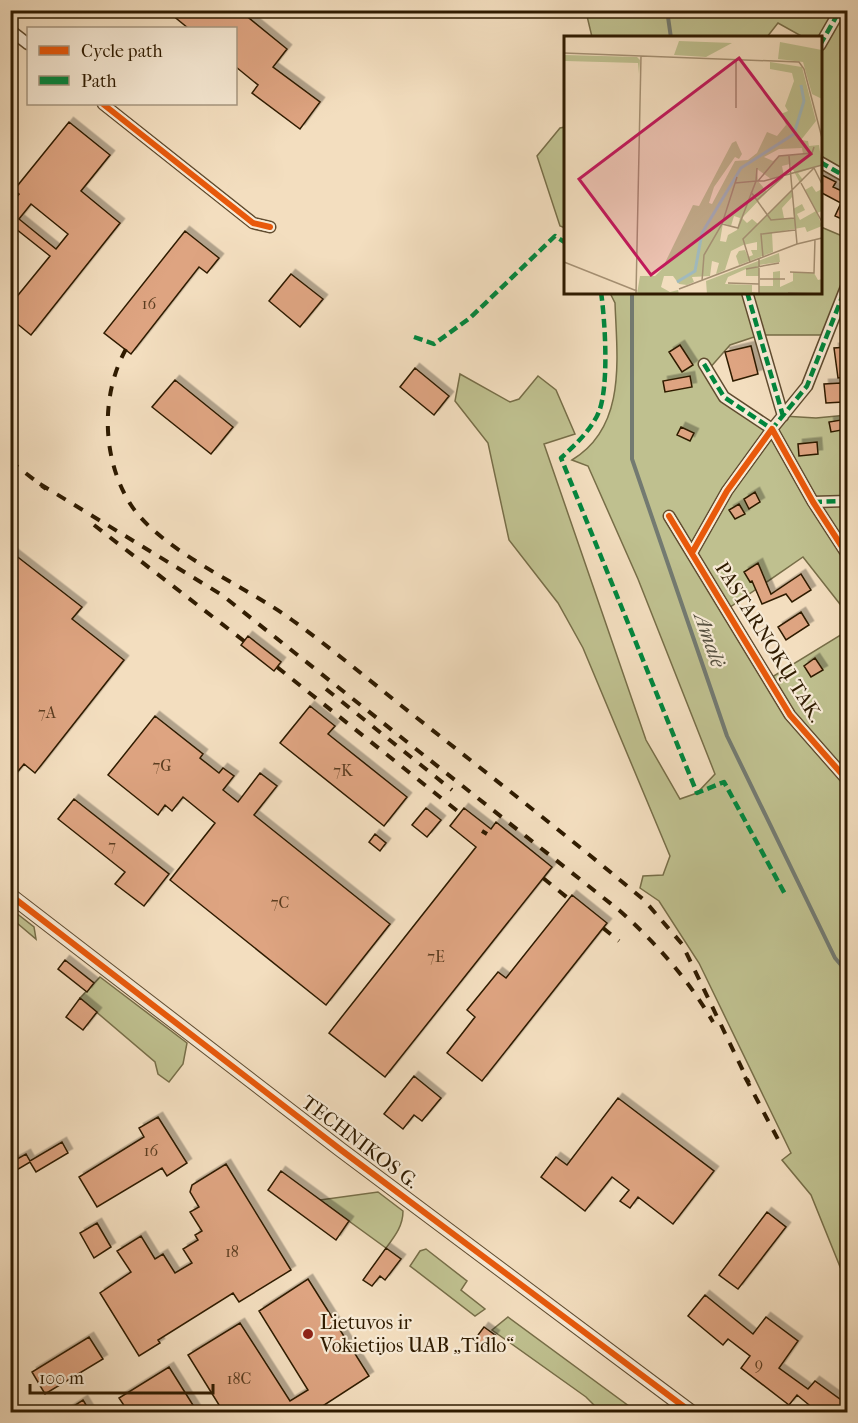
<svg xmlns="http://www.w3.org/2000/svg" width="858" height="1423" viewBox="0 0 858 1423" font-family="'IM FELL French Canon',serif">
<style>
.green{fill:#bfc08f;stroke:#776e48;stroke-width:1.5}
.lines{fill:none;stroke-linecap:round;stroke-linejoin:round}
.stream{stroke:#737a71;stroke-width:4}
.building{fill:#dea481;stroke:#2f1b00;stroke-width:1.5;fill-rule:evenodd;filter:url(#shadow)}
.minor-casing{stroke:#604c30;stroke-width:13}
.tertiary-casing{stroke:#604c30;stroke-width:16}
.minor{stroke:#f7ead5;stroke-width:10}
.tertiary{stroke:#f7ead5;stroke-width:14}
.rail{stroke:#2f1b00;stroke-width:4;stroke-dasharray:10 10;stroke-linecap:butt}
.quiet{stroke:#00873e;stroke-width:4.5;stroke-dasharray:9 4.5;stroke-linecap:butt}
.cycleway-casing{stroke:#f7ead5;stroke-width:10}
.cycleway{stroke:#e8590c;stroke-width:6}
.poi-dot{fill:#8f2418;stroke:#f7ead5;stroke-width:2}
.labels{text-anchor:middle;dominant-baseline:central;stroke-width:4.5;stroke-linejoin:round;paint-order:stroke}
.number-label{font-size:16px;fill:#5b3d20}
.street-label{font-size:20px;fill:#2f1b00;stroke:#f7ead5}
.poi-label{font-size:20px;fill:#2f1b00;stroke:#f7ead5;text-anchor:start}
.water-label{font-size:21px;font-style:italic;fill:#575242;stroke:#f7ead5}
.inset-river{fill:none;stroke:#a0b9bd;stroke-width:3}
.inset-road{fill:none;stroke:#a59073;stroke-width:1.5}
.view{fill:#c2185b;fill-opacity:0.15;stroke:#c2185b;stroke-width:3}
.inset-edge{fill:none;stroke:#2f1b00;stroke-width:3}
</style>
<defs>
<filter id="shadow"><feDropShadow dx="4.5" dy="-4.5" stdDeviation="0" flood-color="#0004"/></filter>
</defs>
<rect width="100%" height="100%" fill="#f3debf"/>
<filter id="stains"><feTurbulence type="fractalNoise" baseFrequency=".00333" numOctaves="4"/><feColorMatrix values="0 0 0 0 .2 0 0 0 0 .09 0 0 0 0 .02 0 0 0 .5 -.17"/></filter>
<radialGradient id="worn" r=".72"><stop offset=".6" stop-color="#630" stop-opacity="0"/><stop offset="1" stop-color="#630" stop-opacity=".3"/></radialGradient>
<path class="green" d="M573 11H847V178L821 164 820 38 803 37 778 23 767 37H592L587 16Z
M565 127H566L565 228 560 226 537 156 560 128Z
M821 227 847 238V282L827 335H760L730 345 708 370 724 397 772 429 783 416 816 418 847 415V613L803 557 726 610 769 679 847 631V1284L811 1195 782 1160 791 1153 699 963 659 901 640 888 643 876 663 875 670 856 583 648 558 603 509 540 488 443 455 401 460 374 510 402 519 399 538 376 556 390 575 434 544 444 646 740 680 799 697 793 715 774 638 579 588 466 572 460C627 427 617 358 615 303L610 293 820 292Z
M11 909 34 927 36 939 11 918Z
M100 977 187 1043 183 1064 169 1082 158 1074 155 1062 80 998Z
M378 1192 403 1211C403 1226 395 1236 386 1248L320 1200Z
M426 1249 467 1281 461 1290 485 1309 475 1316 410 1266 420 1251Z
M508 1317 637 1412H601L586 1397 492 1330Z"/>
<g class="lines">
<path class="stream" d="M667 10 671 38
M632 292V459L727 736 835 958 848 973"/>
</g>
<path class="building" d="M166 10H239L287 49 273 67 320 102 300 129 252 93 258 85 236 67V28H188Z
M69 122 110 155 81 191 120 223 31 335 10 318V305L50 256 11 225 15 221 10 217V205L19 194 14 190ZM31 204 68 234 56 249 19 219Z
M820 174 836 182 833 187 846 193 848 189V222L835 216 841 203 820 192Z
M185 231 219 258 207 273 199 267 131 354 104 333Z
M291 274 323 299 300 327 269 301Z
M680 345 693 365 682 372 669 352Z
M751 346 758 374 733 381 725 352Z
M848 347V377L838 378 834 348Z
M415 368 449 396 434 415 400 387Z
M690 376 692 387 665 392 663 381Z
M175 380 233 427 211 454 152 407Z
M841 383 843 402 826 403 824 384Z
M841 420 842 430 831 432 829 422Z
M681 427 694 433 690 441 677 435Z
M817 442 818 454 799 456 798 444Z
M755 492 760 502 749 509 744 499Z
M739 504 745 514 735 519 729 510Z
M10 551 82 607 72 619 124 660 35 773 24 764 10 781Z
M758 563 771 594 801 574 811 590 792 602 786 594 762 604 752 581 750 582 744 572Z
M801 612 809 625 786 640 778 627Z
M248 636 281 662 274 671 241 645Z
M815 658 823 670 811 677 804 666Z
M310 706 335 726 328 734 407 797 384 826 280 743Z
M155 716 203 754 200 758 219 773 223 768 234 776 223 790 238 802 260 773 277 786 254 815 390 924 326 1005 170 880 215 823 183 797 172 811 165 805 158 815 108 775Z
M74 799 169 874 144 906 115 884 125 872 58 819Z
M426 808 441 820 427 837 412 825Z
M464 808 491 829 496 822 552 867 385 1077 329 1033 476 847 450 826Z
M375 834 386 843 380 851 369 842Z
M572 895 607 923 482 1081 447 1053 475 1017 467 1010 498 972 506 978Z
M65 960 94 983 87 992 58 969Z
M80 998 97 1012 83 1030 66 1017Z
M414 1076 441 1098 422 1121 414 1115 403 1129 384 1114Z
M618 1098 714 1171 673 1224 638 1197 630 1208 620 1201 629 1190 612 1177 585 1211 541 1177 556 1157 567 1165Z
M158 1117 187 1163 167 1176 162 1168 97 1207 79 1177 144 1137 139 1128Z
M62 1142 68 1153 36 1172 30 1162 10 1174V1163L26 1154 30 1161Z
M226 1164 291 1270 239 1302 233 1293 158 1340 160 1343 139 1356 100 1293 131 1272 117 1251 141 1236 155 1259 163 1254 175 1273 192 1263 183 1249 198 1240 195 1235 202 1231 190 1212 199 1207 190 1192 192 1185Z
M281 1171 349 1221 336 1240 268 1190Z
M767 1212 786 1227 738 1289 719 1275Z
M97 1223 111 1247 94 1258 80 1233Z
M386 1248 401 1259 385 1280 380 1276 372 1286 363 1280Z
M308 1279 369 1376 312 1413H224L188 1355 240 1323 290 1401 308 1390 259 1311Z
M705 1295 753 1334 766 1317 798 1341 779 1368 808 1389 815 1381 848 1405V1413H811L814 1409 797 1395 789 1405 741 1368 750 1356 728 1339 723 1345 688 1316Z
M484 1327 495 1335 486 1347 475 1339Z
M89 1337 103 1359 45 1394 32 1372Z
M169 1367 198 1413H129L119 1398Z
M83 1400 91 1413H63Z"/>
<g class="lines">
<g class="minor-casing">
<path id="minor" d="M10 30 28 44
M820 45 840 10
M103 104 253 223 270 227
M820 162 848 178
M747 292 783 416
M704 364 724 397 772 429 807 386 848 282
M813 502 848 501
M669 516 790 715 848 781
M693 551 727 491 772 429 813 502 848 556"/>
</g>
<g class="tertiary-casing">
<path id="tertiary" d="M10 895 341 1150 691 1412"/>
</g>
<use href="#minor" class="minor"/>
<use href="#tertiary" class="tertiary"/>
<path class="rail" d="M126 349C100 396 102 460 131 505 162 552 246 586 292 620 335 651 376 686 417 718 493 778 570 838 644 900L682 944 749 1083
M10 461 46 489
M40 484 222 595 620 911C656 943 689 980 713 1022
M94 525 244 641
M277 667 460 813
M326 689 452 790
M482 831 487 834
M543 878 569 899
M603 928 619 941
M745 1077 781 1145"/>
<path class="quiet" d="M820 45 840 10
M820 162 848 178
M601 292C605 320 610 392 597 416 588 433 575 445 561 458L697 793 724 782 786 896
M747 292 783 416
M414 337 434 344 470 318 555 236 566 243
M704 364 724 397 772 429 807 386 848 282
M813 502 848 501"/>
<g class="cycleway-casing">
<path id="cycleway" d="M103 104 253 223 270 227
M669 516 790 715 848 781
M693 551 727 491 772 429 813 502 848 556
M10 895 341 1150 691 1412"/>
</g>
<use href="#cycleway" class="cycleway"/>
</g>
<circle class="poi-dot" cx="308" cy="1334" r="6"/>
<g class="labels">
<g class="number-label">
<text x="149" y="303">16</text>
<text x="47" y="712">7A</text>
<text x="162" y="765">7G</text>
<text x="343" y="770">7K</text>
<text x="112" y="845">7</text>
<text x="280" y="902">7C</text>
<text x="436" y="956">7E</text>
<text x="151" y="1150">16</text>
<text x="232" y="1251">18</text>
<text x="759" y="1363">9</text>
<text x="239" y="1378">18C</text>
</g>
<g class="street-label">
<text transform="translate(769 642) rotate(58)">PASTARNOKŲ TAK.</text>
<text transform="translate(360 1142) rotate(37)">TECHNIKOS G.</text>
</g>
<g class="poi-label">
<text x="320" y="1322">Lietuvos ir<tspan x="320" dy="23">Vokietijos UAB „Tidlo“</tspan></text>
</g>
<g class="water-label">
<text transform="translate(710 640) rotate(71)">Amalė</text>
</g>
</g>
<g transform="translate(564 36)">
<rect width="258" height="258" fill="#f3debf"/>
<path d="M115 5 168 7 142 21 110 19ZM216 6 258 14V63L248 58 239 26 214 23ZM1 19 73 21 76 24 75 38 74 27 1 25ZM206 26 238 31 252 85 237 104 244 105 245 110 255 109 258 129 234 137 239 144 236 147 226 128 218 130 220 140 207 143 193 133 194 145 203 156 178 182 183 187 188 183 194 188 228 154 229 160 218 172 220 182H230L229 173 238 168 241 174 233 178 236 184 252 175 241 154 248 150 252 156 258 153V175L253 177 258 190 243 196 241 191 208 197 209 216 175 229 172 220 175 215 181 214 184 221 189 219 187 214H193V206L179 209 167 215 161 234 152 238 155 227 148 225 146 240 128 241 130 246 123 249 115 248 109 240H100L97 251 106 256 114 254 115 258H73L76 240H91L98 233 129 169 135 170 168 107 172 105 178 118 175 123 171 121 150 151 145 167 148 168 171 125 184 124 193 117 203 96 213 100 222 89 217 78 224 75 221 70 230 45 228 37 206 33ZM238 112 239 118 215 120 209 125 200 121 215 113ZM170 180 176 182 173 194 164 199 162 206 156 205 159 187 167 190ZM215 217 216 226 195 229V240H182V233L164 241 161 248 188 249V256L195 257V250H209V236L216 235V251L229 245V236L250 237 254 244 258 243V258H143L142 245Z" fill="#bfc08f" fill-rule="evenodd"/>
<path class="inset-river" d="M113 246 131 235 138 197 177 132 230 98 240 65 237 49"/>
<path class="inset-road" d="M0 17 235 26 240 33 258 102M172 72V23M225 120 233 208M193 132 192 145H200L258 129M194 145 215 120 248 117 250 111M237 147 258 186M187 156 207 184 230 182M193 164 219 141M158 188 174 192 192 145 171 147M199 221 197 198 231 194M195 223V258M0 226 73 255M186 226 179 203 250 132 258 148M182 233 215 227M226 236 250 237 251 203M196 243H221M138 245 140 219 158 188 173 141M164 247 195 248M115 253 233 208 258 202M224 257 258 258M72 258 77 20"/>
<path class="view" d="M175 22 247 118 87 239 15 143Z"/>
<rect width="258" height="258" class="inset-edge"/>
</g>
<rect width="858" height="1423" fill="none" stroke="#f3debf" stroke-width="36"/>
<rect x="12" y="12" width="834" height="1399" fill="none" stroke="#2f1b00" stroke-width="3"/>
<rect x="18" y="18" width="822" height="1387" fill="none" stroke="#2f1b00" stroke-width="1.5"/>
<rect x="27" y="27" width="210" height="78" fill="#f7ead5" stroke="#a79780" stroke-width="1.5"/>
<rect x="39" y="46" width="30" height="9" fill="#e8590c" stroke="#a79780" stroke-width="1.5"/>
<text x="81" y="57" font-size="18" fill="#2f1b00">Cycle path</text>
<rect x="39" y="76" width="30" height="9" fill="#00873e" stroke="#a79780" stroke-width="1.5"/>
<text x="81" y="87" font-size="18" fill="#2f1b00">Path</text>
<path d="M30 1384v9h183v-9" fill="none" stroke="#2f1b00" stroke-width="3"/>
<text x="39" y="1384" font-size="18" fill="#2f1b00" stroke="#f7ead5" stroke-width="4.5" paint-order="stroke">100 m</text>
<rect width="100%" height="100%" filter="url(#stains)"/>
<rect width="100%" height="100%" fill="url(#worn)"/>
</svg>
